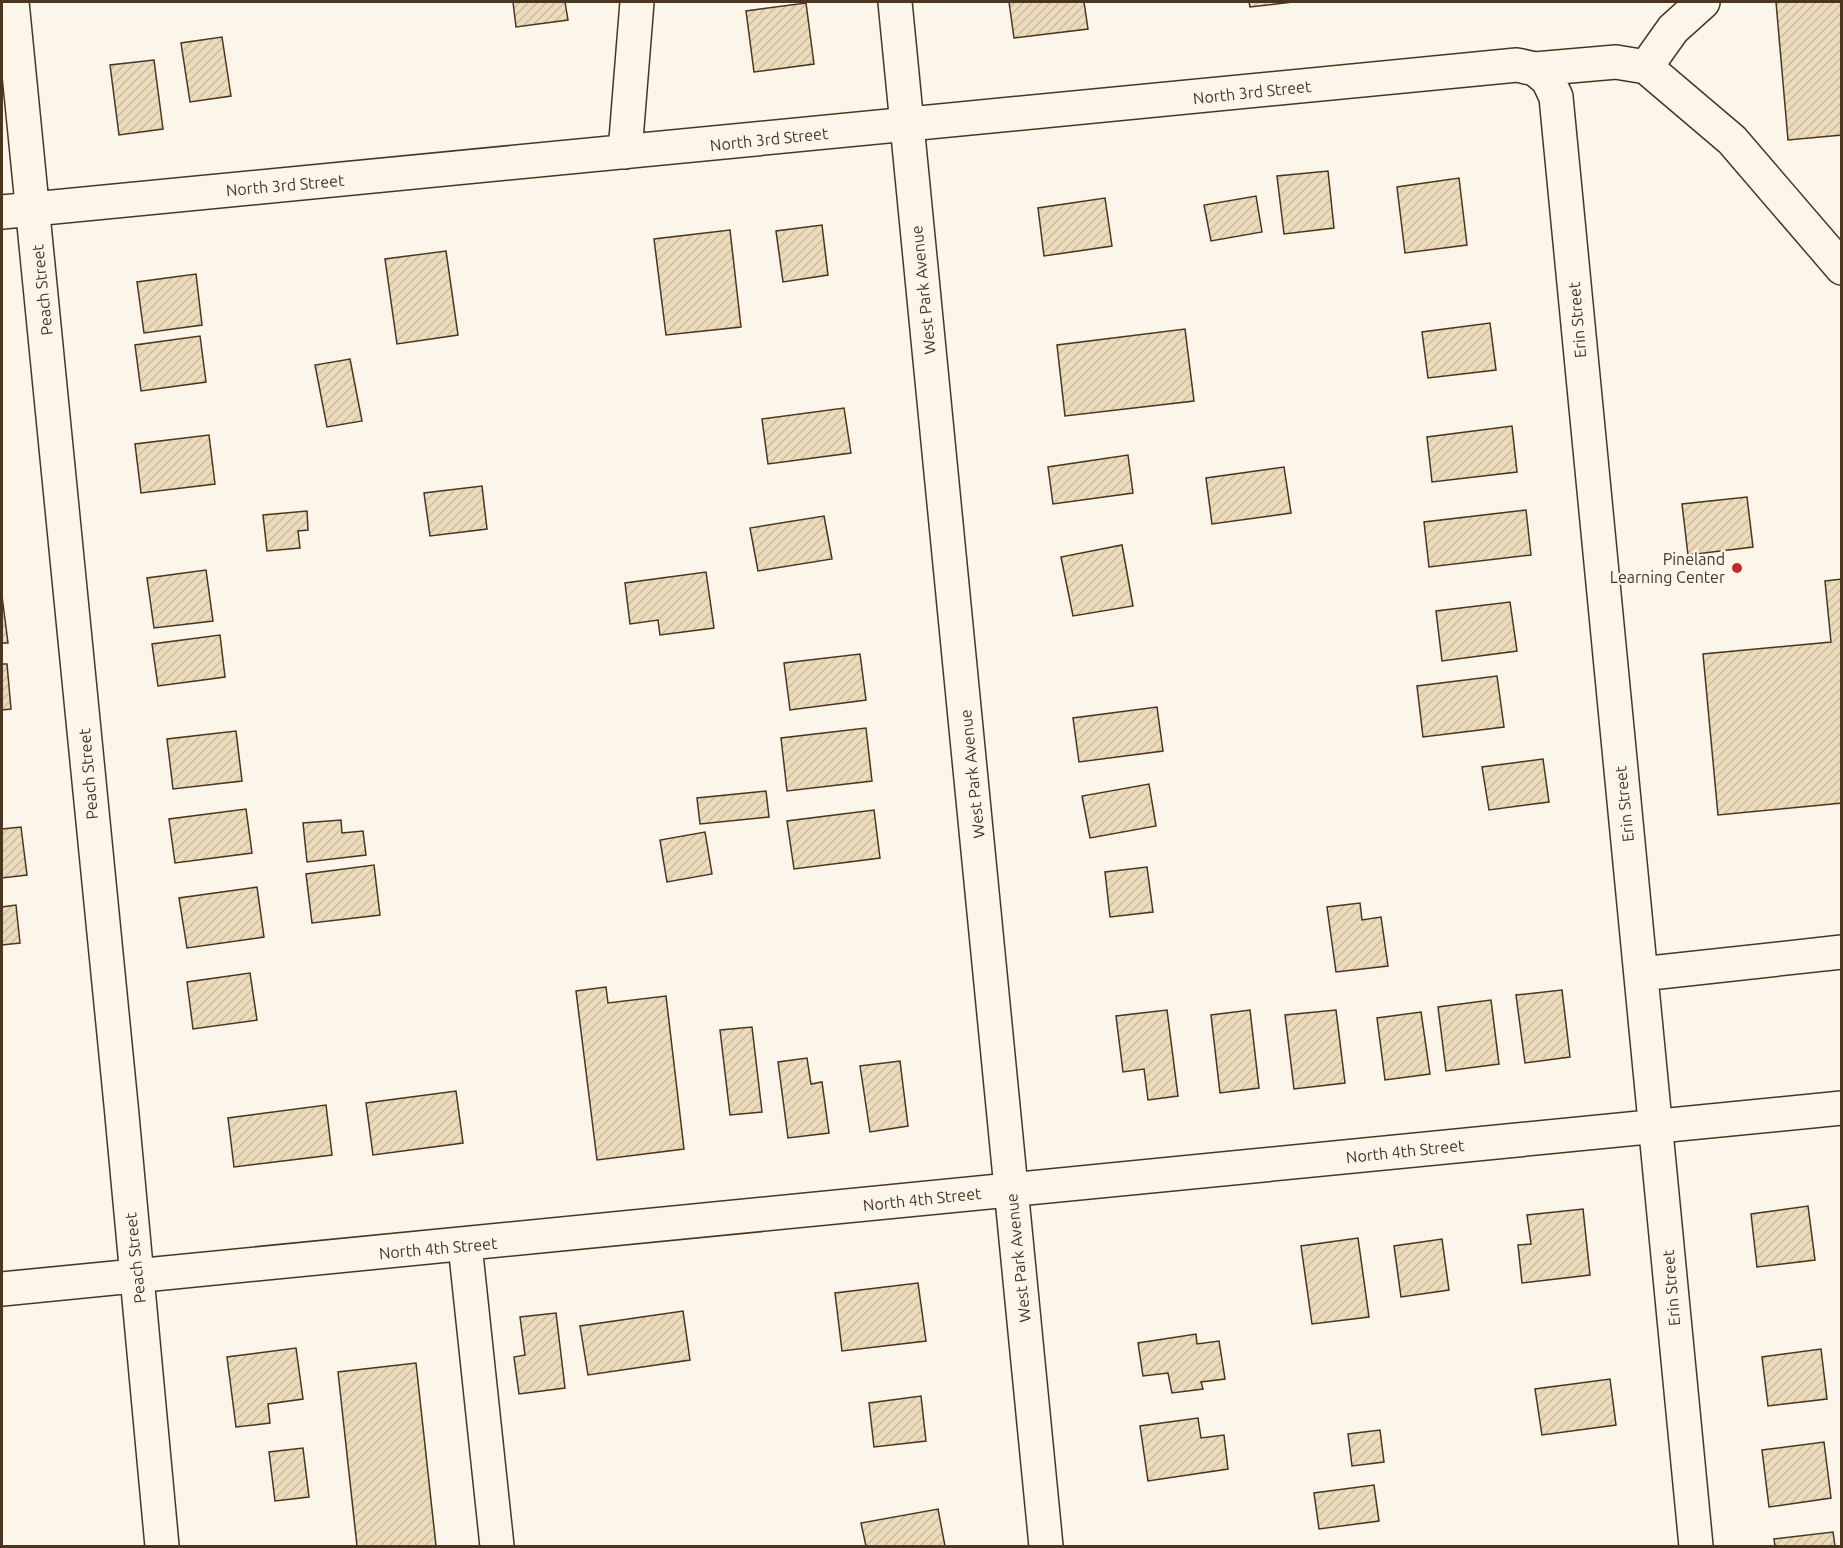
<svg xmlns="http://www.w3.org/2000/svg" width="1843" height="1548" viewBox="0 0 1843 1548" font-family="Ubuntu,sans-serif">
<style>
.building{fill:url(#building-hatch);stroke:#4a3520;stroke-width:1.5}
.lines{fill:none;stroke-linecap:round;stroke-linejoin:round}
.minor-casing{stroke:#4a3520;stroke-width:36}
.major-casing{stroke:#4a3520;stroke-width:36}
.minor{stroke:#fbf6e9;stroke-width:33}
.major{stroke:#fbf6e9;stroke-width:33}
.poi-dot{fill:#c62828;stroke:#fbf6e9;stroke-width:2}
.labels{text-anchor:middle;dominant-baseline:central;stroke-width:4.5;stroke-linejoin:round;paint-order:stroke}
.street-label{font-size:16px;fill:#4a3520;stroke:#fbf6e9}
.poi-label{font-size:16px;fill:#4a3520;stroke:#fbf6e9;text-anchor:end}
</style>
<defs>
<pattern id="building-hatch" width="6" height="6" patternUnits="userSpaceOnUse" patternTransform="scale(1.5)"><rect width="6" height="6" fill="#ecdcbc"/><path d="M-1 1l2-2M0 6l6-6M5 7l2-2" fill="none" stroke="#ccbda1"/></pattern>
</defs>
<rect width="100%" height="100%" fill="#fbf6e9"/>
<path class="building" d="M513 2H565L568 20 516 27Z
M1009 2H1084L1088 29 1014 38Z
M1249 2H1293L1250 7Z
M1776 2H1842V135L1788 140Z
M806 3 814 64 754 72 746 11Z
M222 37 231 96 190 102 181 43Z
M154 60 163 129 119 135 110 65Z
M1328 171 1334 228 1284 234 1277 176Z
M1459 178 1467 245 1405 253 1397 187Z
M1256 196 1262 232 1211 241 1204 205Z
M1105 198 1112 246 1044 256 1038 208Z
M822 225 828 275 783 282 776 231Z
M730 230 741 327 666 335 654 239Z
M446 251 458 335 397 344 385 259Z
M196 274 202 325 144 333 137 282Z
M1490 323 1496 370 1428 378 1422 332Z
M1185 329 1194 401 1065 416 1057 345Z
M200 336 206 382 141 391 135 345Z
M350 359 362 421 327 427 315 365Z
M844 408 851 453 768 464 762 419Z
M1512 426 1517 472 1432 482 1427 437Z
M209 435 215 484 141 493 135 444Z
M1128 455 1133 493 1053 504 1048 467Z
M1284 467 1291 513 1212 524 1206 478Z
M482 486 487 529 430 536 424 493Z
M1747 497 1753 547 1688 555 1682 504Z
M1526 510 1531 555 1429 567 1424 522Z
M307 511 308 530 298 531 300 548 267 551 263 515Z
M824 516 832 559 758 571 750 528Z
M1122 545 1133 606 1073 616 1061 557Z
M206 570 213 621 154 628 147 578Z
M706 572 714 628 660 635 658 620 630 624 625 583Z
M1842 579V803L1718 815 1703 654 1831 642 1825 581Z
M2 596 8 643H2Z
M1510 602 1517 651 1442 661 1436 611Z
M220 635 225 677 158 686 152 644Z
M860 654 866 700 790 710 784 663Z
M2 664H7L11 709 2 710Z
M1497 676 1504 727 1423 737 1417 686Z
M1157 707 1163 751 1079 762 1073 718Z
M866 728 872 781 787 791 781 738Z
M236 731 242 781 173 789 167 739Z
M1543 759 1549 802 1489 810 1482 767Z
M1149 784 1156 826 1090 838 1082 796Z
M766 791 769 817 700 824 697 798Z
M246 809 252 853 175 863 169 819Z
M874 810 880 858 794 869 787 821Z
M341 820 342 833 363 831 366 855 307 862 303 823Z
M21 827 27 875 2 878V829Z
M705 832 712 874 667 882 660 840Z
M374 865 380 915 312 923 306 874Z
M1147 867 1153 912 1110 917 1105 872Z
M257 887 264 937 187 948 179 898Z
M1360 903 1362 920 1381 917 1388 966 1336 972 1327 907Z
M16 905 20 943 2 945V907Z
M250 973 257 1020 193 1029 187 982Z
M606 987 608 1003 666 996 684 1149 597 1160 576 991Z
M1562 990 1570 1057 1525 1063 1516 995Z
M1491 1000 1499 1064 1446 1071 1438 1007Z
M1167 1010 1178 1096 1148 1100 1144 1069 1123 1072 1116 1016Z
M1250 1010 1259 1088 1220 1093 1211 1015Z
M1336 1010 1345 1083 1294 1089 1285 1015Z
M1421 1012 1430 1074 1385 1080 1377 1018Z
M752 1027 762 1112 730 1115 720 1030Z
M807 1058 811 1084 822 1082 829 1133 788 1138 778 1062Z
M900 1061 908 1126 870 1132 860 1066Z
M456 1091 463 1143 373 1155 366 1103Z
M326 1105 332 1155 234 1167 228 1118Z
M1808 1206 1815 1260 1757 1267 1751 1214Z
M1583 1209 1590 1275 1522 1283 1518 1245 1531 1244 1527 1215Z
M1358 1238 1369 1317 1312 1324 1301 1246Z
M1442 1239 1449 1290 1401 1297 1394 1246Z
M918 1283 926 1341 842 1351 835 1293Z
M683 1311 690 1360 588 1375 580 1326Z
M556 1313 565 1388 519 1394 514 1357 525 1355 520 1317Z
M1196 1334 1197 1344 1219 1341 1225 1379 1201 1382 1203 1389 1172 1393 1168 1373 1143 1376 1138 1343Z
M296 1348 303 1399 268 1404 270 1423 236 1427 227 1357Z
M1821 1349 1827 1399 1768 1406 1762 1357Z
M416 1363 436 1546H357L338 1372Z
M1610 1379 1616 1425 1542 1435 1535 1389Z
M921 1396 926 1441 874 1447 869 1403Z
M1198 1418 1201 1438 1224 1435 1228 1469 1148 1481 1140 1426Z
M1380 1430 1384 1462 1352 1466 1348 1434Z
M1824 1442 1831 1498 1769 1507 1762 1450Z
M303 1448 309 1497 275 1501 269 1452Z
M1374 1485 1379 1521 1319 1529 1314 1493Z
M938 1509 945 1546H866L861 1523Z
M1833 1532 1835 1546H1775L1774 1539Z"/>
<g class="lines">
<g class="minor-casing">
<path id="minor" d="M12 2C65 516 115 1031 162 1546
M1646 67 1673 29 1703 2
M1535 69 1548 80 1556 97 1696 1546
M625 152 637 2
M2 212 1517 65 1535 69 1616 62 1646 67 1732 140 1842 268
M1641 974 1842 952
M465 1245 497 1546
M2 1289 1842 1108"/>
</g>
<g class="major-casing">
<path id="major" d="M895 2 1046 1546"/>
</g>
<use href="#minor" class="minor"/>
<use href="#major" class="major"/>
</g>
<circle class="poi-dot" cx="1737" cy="568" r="6"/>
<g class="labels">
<g class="street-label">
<text transform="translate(1252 92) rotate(-6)">North 3rd Street</text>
<text transform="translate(769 139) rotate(-6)">North 3rd Street</text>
<text transform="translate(285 185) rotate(-5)">North 3rd Street</text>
<text transform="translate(42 290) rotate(-96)">Peach Street</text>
<text transform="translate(923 290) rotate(-96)">West Park Avenue</text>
<text transform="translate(1577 320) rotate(-95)">Erin Street</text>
<text transform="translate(88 774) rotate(-95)">Peach Street</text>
<text transform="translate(972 774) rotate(-96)">West Park Avenue</text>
<text transform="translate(1624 804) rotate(-96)">Erin Street</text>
<text transform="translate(1405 1151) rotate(-6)">North 4th Street</text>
<text transform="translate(922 1199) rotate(-6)">North 4th Street</text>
<text transform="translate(438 1248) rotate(-5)">North 4th Street</text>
<text transform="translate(135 1258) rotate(-96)">Peach Street</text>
<text transform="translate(1018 1258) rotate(-96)">West Park Avenue</text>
<text transform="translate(1671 1288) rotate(-95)">Erin Street</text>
</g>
<g class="poi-label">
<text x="1725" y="559">Pineland<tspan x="1725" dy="18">Learning Center</tspan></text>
</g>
</g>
<rect width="1843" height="1548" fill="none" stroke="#4a3520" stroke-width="6"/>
</svg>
